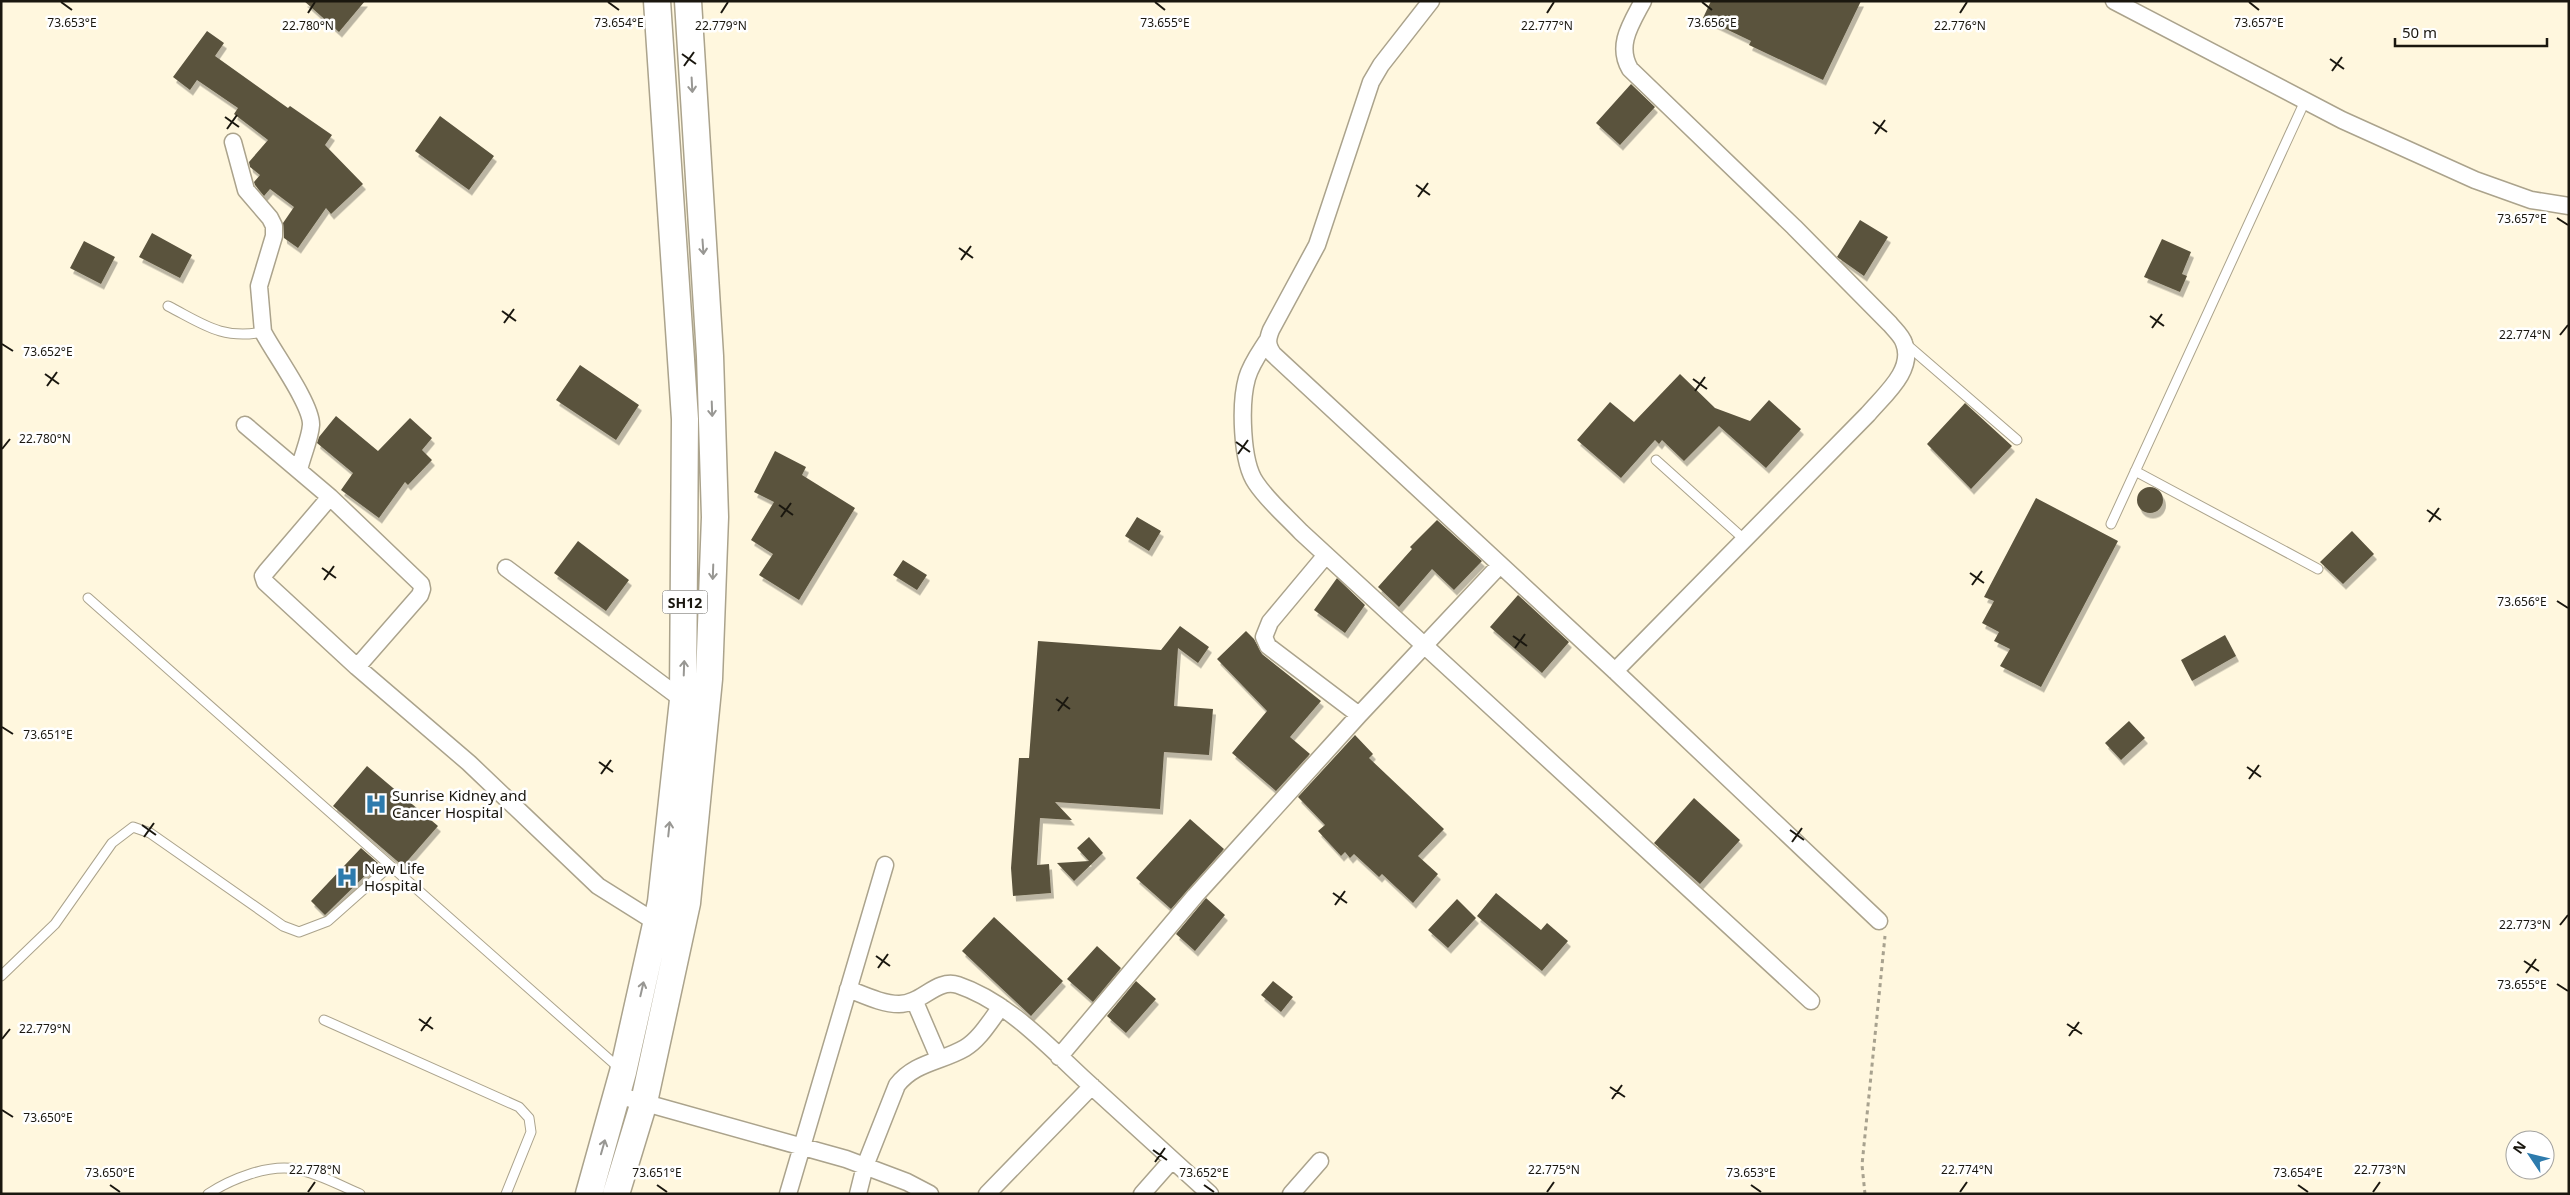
<svg xmlns="http://www.w3.org/2000/svg" width="2570" height="1195" viewBox="0 0 2570 1195" font-family="'Noto Sans',sans-serif">
<style>
.building{fill:#5a533e;filter:url(#shadow)}
.lines{fill:none;stroke-linecap:round;stroke-linejoin:round}
.lane-casing{stroke:#aba38c;stroke-width:11}
.street-casing{stroke:#aba38c;stroke-width:19}
.primary-casing{stroke:#aba38c;stroke-width:29}
.path{stroke:#a8a28f;stroke-width:3;stroke-dasharray:4 4;stroke-linecap:butt}
.lane{stroke:#fff;stroke-width:9}
.street{stroke:#fff;stroke-width:16}
.primary{stroke:#fff;stroke-width:26}
.oneway{stroke:#989793}
.ticks{fill:none;stroke:#1a170f;stroke-width:2}
.labels{text-anchor:middle;dominant-baseline:central;stroke-width:5;stroke-linejoin:round;paint-order:stroke}
.shield{fill:#fff;stroke:#5f5d57;stroke-width:1}
.shield-label{font-size:14px;font-weight:bold;fill:#1a170f}
.poi-label{font-size:15px;fill:#1a170f;stroke:#fff;text-anchor:start}
.ticks-label{font-size:12px;text-anchor:middle;fill:#1a170f;stroke:#fff;stroke-width:5;stroke-linejoin:round;paint-order:stroke}
</style>
<defs>
<filter id="shadow"><feDropShadow dx="3" dy="5.5" stdDeviation="0" flood-color="#0004"/></filter>
</defs>
<rect width="100%" height="100%" fill="#fff7de"/>
<path class="building" d="M304 1H365L339 32Z
M1711 1H1861L1823 80 1749 45 1751 41 1703 18Z
M207 31 224 43 215 56 288 108 290 106 332 135 325 145 363 184 331 214 326 208 298 248 284 238 283 223 294 207 270 189 264 196 255 185 254 182 260 175 250 167 249 162 268 140 234 114 238 108 197 80 190 90 173 77Z
M1631 84 1655 107 1620 145 1596 123Z
M440 116 494 156 469 190 415 151Z
M1860 220 1888 237 1864 276 1837 257Z
M152 233 192 255 180 278 139 257Z
M2162 239 2191 252 2182 274 2187 276 2180 292 2144 277Z
M84 241 115 257 101 284 70 268Z
M580 365 639 405 616 440 556 400Z
M1680 374 1715 408 1750 421 1769 400 1801 429 1766 468 1719 426 1684 461 1662 440 1659 444 1655 440 1621 478 1577 440 1610 402 1634 422Z
M1965 403 2012 446 1971 489 1927 444Z
M336 416 378 451 410 418 432 438 422 450 432 460 408 485 405 482 379 518 341 490 353 473 317 443 319 437Z
M775 451 806 467 802 475 855 508 799 600 759 575 773 554 751 540 774 502 754 492Z
M2137 500a13 13 0 1 1 26 0a13 13 0 1 1-26 0Z
M2036 498 2118 541 2041 687 2000 666 2010 649 1994 641 1999 632 1982 623 1994 601 1984 597Z
M1137 517 1161 531 1149 551 1125 536Z
M1437 520 1482 561 1454 590 1432 569 1399 607 1378 587 1412 549 1410 547Z
M2352 531 2374 554 2343 584 2320 562Z
M578 541 629 580 606 611 554 573Z
M903 560 927 575 917 590 893 575Z
M1337 578 1365 605 1345 633 1314 610Z
M1518 595 1569 642 1542 673 1490 627Z
M1180 626 1209 647 1198 663 1178 648 1174 706 1213 709 1209 755 1164 752 1160 809 1055 802 1072 820 1040 818 1037 865 1049 864 1051 893 1013 896 1011 868 1019 758H1029L1038 641 1161 650Z
M1246 631 1254 639 1262 654 1321 701 1290 737 1310 754 1276 791 1232 753 1267 711 1217 659Z
M2225 635 2236 656 2192 681 2181 660Z
M2129 721 2145 738 2121 760 2105 743Z
M1355 735 1373 754 1369 758 1444 829 1418 856 1438 874 1413 903 1382 874 1379 877 1354 854 1350 858 1345 852 1341 856 1318 831 1325 825 1298 797Z
M367 766 438 826 403 866 333 806Z
M1694 798 1740 840 1700 884 1654 843Z
M1190 819 1224 849 1171 909 1136 878Z
M1089 837 1103 853 1074 881 1057 863 1089 861 1077 848Z
M361 848 378 863 325 915 311 901Z
M1496 893 1541 930 1547 923 1568 941 1542 971 1477 916Z
M1206 898 1225 915 1195 951 1176 934Z
M1457 899 1476 918 1448 948 1428 930Z
M994 917 1063 981 1031 1016 962 951Z
M1097 946 1121 968 1093 1002 1067 979Z
M1136 981 1156 999 1126 1033 1107 1016Z
M1273 981 1293 997 1281 1012 1261 995Z"/>
<g class="lines">
<g class="lane-casing">
<path id="lane" d="M168 306C203 324 222 340 263 332
M1906 344 2017 440
M1656 460 1745 540
M2135 471 2318 569
M2111 524 2305 101
M88 598 619 1068
M1 976 55 924 112 843 133 827 150 833 283 926 299 932 328 921 390 866
M324 1020 519 1107 529 1118 531 1132 506 1194
M208 1194C231 1179 268 1164 296 1169 318 1173 339 1185 360 1194"/>
</g>
<g class="street-casing">
<path id="street" d="M1431 1 1381 65 1371 82 1317 245 1271 330C1267 340 1267 345 1273 354L1615 671 1879 921
M2114 1 2342 120 2475 180 2531 200 2569 206
M233 142 246 190 270 218 274 226V236L259 286 263 332C274 353 312 405 311 425 310 439 302 456 299 470
M1267 341C1260 352 1251 364 1247 378 1240 403 1241 462 1256 483 1268 501 1286 516 1301 532L1811 1001
M245 425 330 497 421 584 422 589 420 595 357 667
M330 497 266 572 263 576 265 582 357 667 469 763 598 886 657 923
M1326 555 1270 622 1264 637 1268 646 1359 715
M506 568 683 700
M1615 671 1868 414C1884 395 1915 370 1904 343 1902 336 1895 330 1890 324L1794 227 1630 69C1616 45 1631 24 1643 1
M848 989C864 995 882 1004 899 1004 922 1004 936 978 958 985 1008 1002 1048 1046 1086 1081 1127 1118 1168 1156 1210 1194
M915 1002 939 1058
M1059 1057 1195 896 1359 715 1500 565
M617 1095 846 1159 907 1182 930 1194
M788 1194 885 865
M858 1194 865 1166 897 1085C915 1062 941 1062 965 1048 980 1039 990 1021 1001 1007
M987 1194 1092 1086
M1142 1194 1172 1160
M1291 1194 1320 1161"/>
</g>
<g class="primary-casing">
<path id="primary" d="M589 1194 623 1072 661 902 683 700 685 419 657 1
M616 1194 644 1102 687 903 709 679 715 517 710 356 688 1"/>
</g>
<path class="path" d="M1865 1194 1862 1165 1885 936"/>
<use href="#lane" class="lane"/>
<use href="#street" class="street"/>
<use href="#primary" class="primary"/>
</g>
<defs><path id="oneway-shaft" d="M-6 0H5M1.5-3L5.5 0L1.5 3" fill="none" stroke-width="1.6" stroke-linecap="round" stroke-linejoin="round" transform="scale(1.25)"/></defs>
<g class="oneway">
<use href="#oneway-shaft" transform="translate(692 85) rotate(87)"/>
<use href="#oneway-shaft" transform="translate(703 247) rotate(86)"/>
<use href="#oneway-shaft" transform="translate(712 409) rotate(88)"/>
<use href="#oneway-shaft" transform="translate(713 572) rotate(92)"/>
<use href="#oneway-shaft" transform="translate(684 668) rotate(-88)"/>
<use href="#oneway-shaft" transform="translate(669 829) rotate(-84)"/>
<use href="#oneway-shaft" transform="translate(642 989) rotate(-77)"/>
<use href="#oneway-shaft" transform="translate(603 1147) rotate(-74)"/>
</g>
<path class="ticks" d="M61 2 72 10M608 2 619 10M1155 2 1165 10M1702 2 1712 10M2249 2 2259 10M308 13 315 2M721 13 728 2M1547 13 1554 2M1960 13 1967 2M682 54 696 64M2330 59 2344 69M684 66 694 52M2332 71 2342 57M225 117 239 127M1873 122 1887 132M227 129 237 115M1875 134 1885 120M1416 185 1430 195M1418 197 1428 183M2557 218 2568 225M959 248 973 258M961 260 971 246M502 311 516 321M2150 316 2164 326M504 323 514 309M2152 328 2162 314M2560 335 2568 325M2 344 13 351M45 374 59 384M1693 379 1707 389M47 386 57 372M1695 391 1705 377M1236 442 1250 452M2 449 10 439M1238 454 1248 440M779 505 793 515M2427 510 2441 520M781 517 791 503M2429 522 2439 508M322 568 336 578M1970 573 1984 583M324 580 334 566M1972 585 1982 571M2557 601 2568 608M1513 636 1527 646M1515 648 1525 634M1056 699 1070 709M1058 711 1068 697M2 727 13 734M599 762 613 772M2247 767 2261 777M601 774 611 760M2249 779 2259 765M142 825 156 835M1790 830 1804 840M144 837 154 823M1792 842 1802 828M1333 893 1347 903M1335 905 1345 891M2560 925 2568 915M876 956 890 966M2524 961 2539 971M878 968 888 954M2526 973 2536 959M2557 984 2568 991M419 1019 433 1029M2067 1024 2082 1034M421 1031 431 1017M2069 1036 2079 1022M2 1039 10 1029M1610 1087 1625 1097M1612 1099 1622 1085M2 1110 13 1117M1153 1150 1167 1160M1155 1162 1165 1148M110 1185 120 1192M657 1185 667 1192M1204 1185 1214 1192M1751 1185 1761 1192M2298 1185 2308 1192M308 1192 315 1182M1547 1192 1554 1182M1960 1192 1967 1182M2373 1192 2380 1182"/>
<defs>
<g id="hospital-bare" transform="scale(1.725)"><path d="M-5-5h3v3.5h4V-5h3V5h-3V1.5h-4V5h-3Z" fill="#2d7bad" stroke="#fff" stroke-width="2.5" paint-order="stroke"/></g>
</defs>
<g fill-rule="evenodd">
<use href="#hospital-bare" x="376" y="804"/>
<use href="#hospital-bare" x="347" y="877"/>
</g>
<g class="labels">
<rect class="shield" x="662.5" y="590.5" width="45" height="23" rx="4"/>
<g class="shield-label">
<text x="685" y="602">SH12</text>
</g>
<g class="poi-label">
<text x="392" y="795">Sunrise Kidney and<tspan x="392" dy="17">Cancer Hospital</tspan></text>
<text x="364" y="868">New Life<tspan x="364" dy="17">Hospital</tspan></text>
</g>
</g>
<g class="ticks-label">
<text x="72" y="27">73.653°E</text>
<text x="619" y="27">73.654°E</text>
<text x="1165" y="27">73.655°E</text>
<text x="1712" y="27">73.656°E</text>
<text x="2259" y="27">73.657°E</text>
<text x="308" y="30">22.780°N</text>
<text x="721" y="30">22.779°N</text>
<text x="1547" y="30">22.777°N</text>
<text x="1960" y="30">22.776°N</text>
<text x="2522" y="223">73.657°E</text>
<text x="2525" y="339">22.774°N</text>
<text x="48" y="356">73.652°E</text>
<text x="45" y="443">22.780°N</text>
<text x="2522" y="606">73.656°E</text>
<text x="48" y="739">73.651°E</text>
<text x="2525" y="929">22.773°N</text>
<text x="2522" y="989">73.655°E</text>
<text x="45" y="1033">22.779°N</text>
<text x="48" y="1122">73.650°E</text>
<text x="315" y="1174">22.778°N</text>
<text x="1554" y="1174">22.775°N</text>
<text x="1967" y="1174">22.774°N</text>
<text x="2380" y="1174">22.773°N</text>
<text x="110" y="1177">73.650°E</text>
<text x="657" y="1177">73.651°E</text>
<text x="1204" y="1177">73.652°E</text>
<text x="1751" y="1177">73.653°E</text>
<text x="2298" y="1177">73.654°E</text>
</g>
<rect width="2570" height="1195" fill="none" stroke="#1a170f" stroke-width="5"/>
<g transform="translate(2530 1155) rotate(305)"><circle r="24" fill="#ffffff" stroke="#a3a29f"/>
<path d="M0-4L9 19L0 12L-9 19Z" fill="#2d7bad"/>
<text y="-8" font-size="14" font-weight="bold" text-anchor="middle" fill="#1a170f">N</text>
</g>
<path d="M2395 38v8h152v-8" fill="none" stroke="#1a170f" stroke-width="2.5"/>
<text x="2402" y="38" font-size="15" fill="#1a170f" stroke="#ffffff" stroke-width="4" paint-order="stroke">50 m</text>
</svg>
